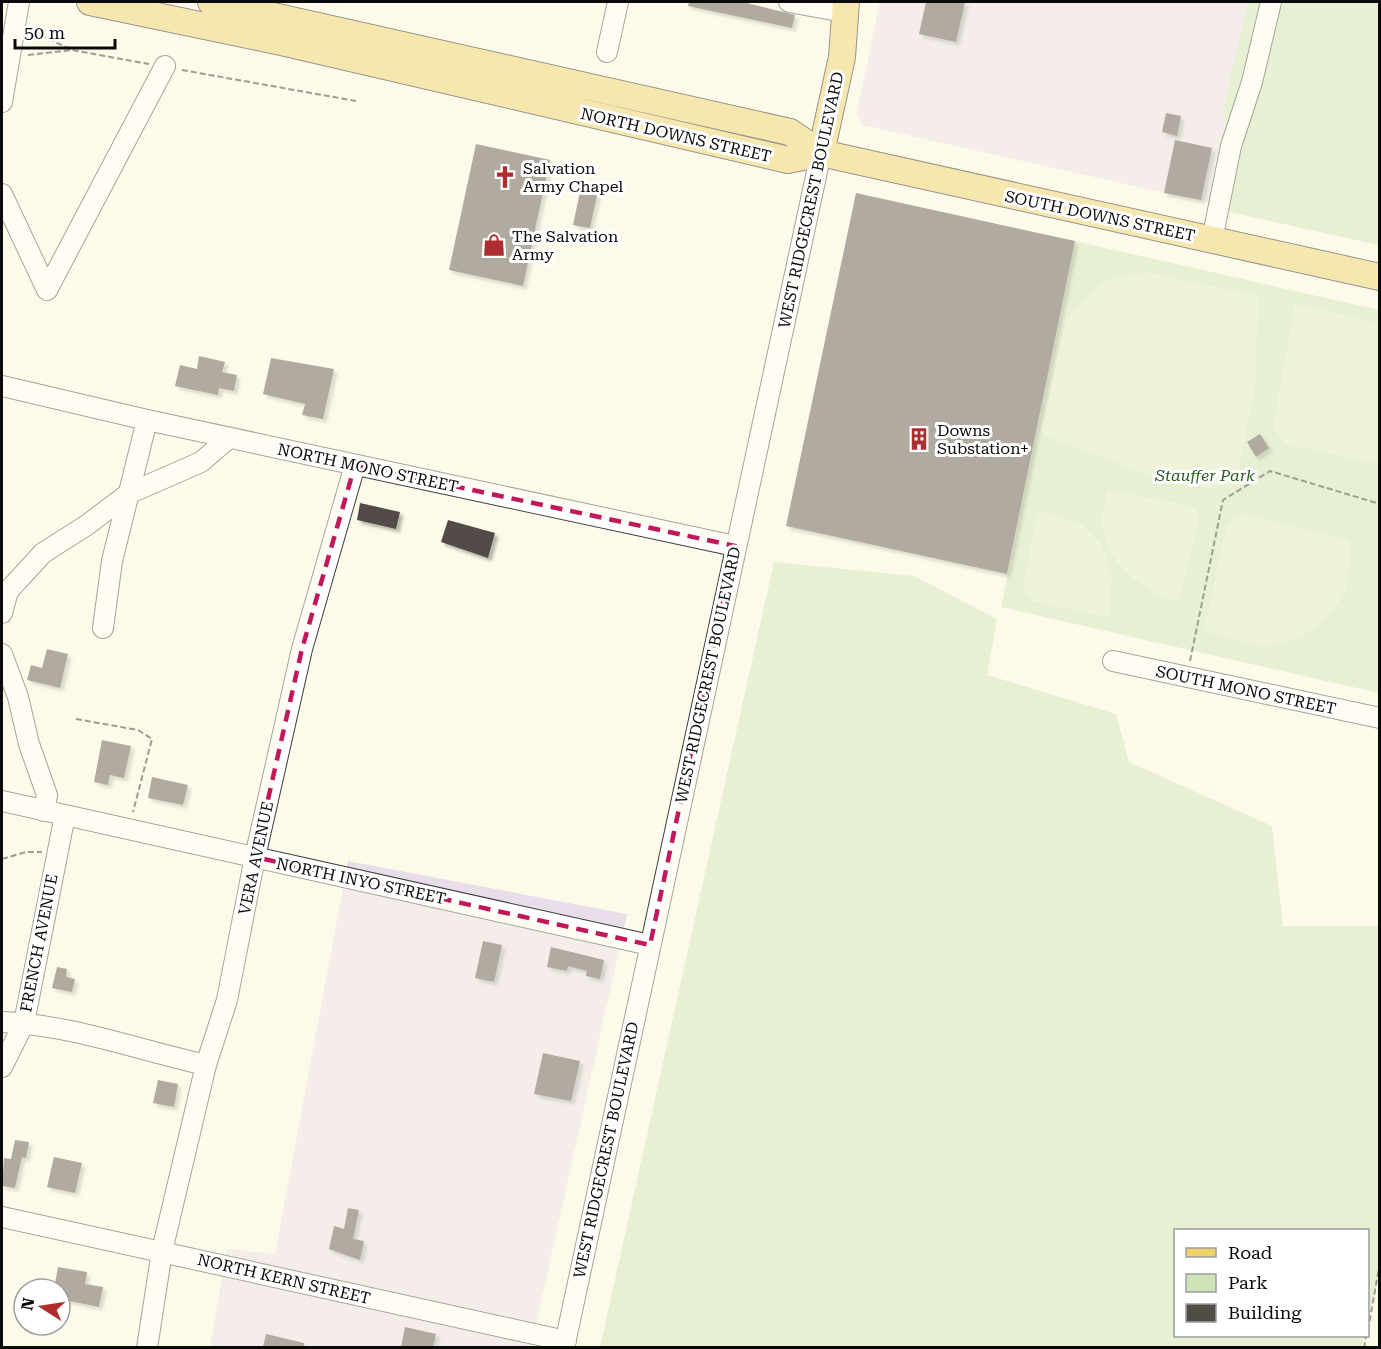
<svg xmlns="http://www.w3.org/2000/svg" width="1381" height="1349" viewBox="0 0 1381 1349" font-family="'Roboto Serif',serif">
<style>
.industrial{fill:#e8dee9}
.green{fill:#cce4b6}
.pitch{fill:#deecc7}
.building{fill:#524c47;filter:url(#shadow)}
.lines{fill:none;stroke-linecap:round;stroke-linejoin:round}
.minor-casing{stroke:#3d3d3d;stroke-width:22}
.major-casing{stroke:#1b1b1b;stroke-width:28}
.path{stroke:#2c2c2c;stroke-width:2;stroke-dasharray:6 3;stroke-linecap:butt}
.minor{stroke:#fff;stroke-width:20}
.major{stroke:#eed168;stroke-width:26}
.marked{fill:none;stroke:#c2185b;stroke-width:4.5;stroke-dasharray:12 8;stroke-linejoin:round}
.labels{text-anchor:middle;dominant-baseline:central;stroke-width:6;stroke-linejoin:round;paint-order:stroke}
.street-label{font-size:16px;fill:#0a0a0a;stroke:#fff}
.poi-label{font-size:16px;fill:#0a0a0a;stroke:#fff;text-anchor:start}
.park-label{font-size:16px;font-style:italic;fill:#2b5b21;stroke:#fff}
</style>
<defs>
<filter id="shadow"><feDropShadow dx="3.5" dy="3.5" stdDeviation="1.5" flood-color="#0004"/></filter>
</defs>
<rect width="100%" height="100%" fill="#fdfae9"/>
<path class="industrial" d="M880 2H1379V241L862 125 857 112Z
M348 861 627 914 531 1347 210 1348 227 1249 275 1254Z"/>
<path class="green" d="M1248 2H1379V245L1225 211 1231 130 1223 111Z
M1075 241 1379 310V693L1001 607Z
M774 562 914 576 997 619 987 675 1116 714 1129 762 1272 826 1283 926H1379L1380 1269 1368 1319V1230H1176V1336H1364L1361 1347H600Z"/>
<path class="pitch" d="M1146 272 1258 296 1255 389 1237 477 1213 489 1151 476 1041 434 1066 318 1105 281Z
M1295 304 1379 323V464L1286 444 1273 428Z
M1107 490 1192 506 1199 516 1178 603C1143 589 1109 568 1103 527 1101 516 1106 501 1107 490Z
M1038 510 1080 523 1101 543 1112 575 1109 618 1032 601 1023 587Z
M1244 514 1351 541C1347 555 1351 573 1346 586 1331 627 1290 651 1248 644 1232 641 1220 634 1204 631L1227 525Z"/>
<path class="building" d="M689 2H743L795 15 792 28 688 6Z
M926 2H965L956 42 919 34Z
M1166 113 1181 116 1177 136 1162 132Z
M1175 140 1212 148 1201 200 1164 193Z
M476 144 550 160 523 286 449 270Z
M582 182 599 186 590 228 573 225Z
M856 193 1075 241 1007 574 786 526Z
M199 356 225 362 222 372 237 375 234 391 219 388 218 395 175 386 180 365 197 369Z
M271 358 334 369 323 419 302 415 305 404 263 394Z
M1260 434 1269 448 1256 457 1247 442Z
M360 503 400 512 396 529 357 520Z
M448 520 495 533 488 558 441 542Z
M47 649 68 654 60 688 27 680 31 665 42 668Z
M102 740 131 746 124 778 110 775 108 785 94 782Z
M152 777 188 785 183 805 148 798Z
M483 941 502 945 494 982 475 978Z
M551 947 604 960 600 979 586 976 587 971 568 966 567 971 547 967Z
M57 967 67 969 66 977 75 979 72 992 52 988Z
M543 1053 580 1061 571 1101 534 1094Z
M158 1080 178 1084 174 1107 153 1103Z
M15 1140 29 1142 26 1158 22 1157 15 1188 2 1186 4 1158 11 1159Z
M54 1157 82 1163 75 1193 47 1187Z
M348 1208 359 1210 353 1239 364 1241 360 1260 329 1249 334 1226 344 1229Z
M58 1267 87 1272 85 1284 103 1287 99 1307 60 1299V1289H54Z
M405 1327 436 1334 433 1347H401Z
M266 1334 304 1343V1347H263Z"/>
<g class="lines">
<g class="minor-casing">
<path id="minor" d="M789 2 844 12
M607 52 618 2
M2 102 19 2
M2 194 47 290 165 66
M1212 240 1231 146 1252 82 1271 2
M2 386 147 420 735 546
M2 613 8 591 43 553 87 525 128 494 201 462 229 438
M103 628 112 561 147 420
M2 654 18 697 29 744 47 795 44 811
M1113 661 1380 718
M2 801 650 945
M2 1022C72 1025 138 1050 206 1065
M2 1067 24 1023 65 815
M2 1217 566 1341
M147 1348 162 1251 206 1065 227 1000 255 857 302 649 355 465
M564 1348 821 153"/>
</g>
<g class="major-casing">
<path id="major" d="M90 2 286 43 788 160 821 153
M211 2 790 132 821 153 1380 277
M821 153 842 57 846 2"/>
</g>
<path class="path" d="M32 31 70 49
M28 55 72 50 149 64
M182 70 356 101
M1190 661 1223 500 1270 471 1380 504
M76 719 138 730 152 739 133 812
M2 859 26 852H42
M1368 1330 1380 1262
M1364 1348 1366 1336"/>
<use href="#minor" class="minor"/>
<use href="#major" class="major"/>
</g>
<path d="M0 0H1381V1349H0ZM355 465 735 546 650 945 255 857 302 649Z" fill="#fdfae9" fill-opacity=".55" fill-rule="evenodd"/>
<path class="marked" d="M355 465 735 546 650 945 255 857 302 649Z"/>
<defs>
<g id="church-bare" transform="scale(1.8)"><path d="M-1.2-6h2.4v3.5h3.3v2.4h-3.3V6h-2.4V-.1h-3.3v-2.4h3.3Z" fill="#ae2e30" stroke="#fff" stroke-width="2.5" paint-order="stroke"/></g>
<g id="shop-bare" transform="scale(1.8)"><path d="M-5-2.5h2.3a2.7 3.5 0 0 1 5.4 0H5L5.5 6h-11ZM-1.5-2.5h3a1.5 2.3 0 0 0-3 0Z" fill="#ae2e30" stroke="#fff" stroke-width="2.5" paint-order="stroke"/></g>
<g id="building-bare" transform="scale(1.8)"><path d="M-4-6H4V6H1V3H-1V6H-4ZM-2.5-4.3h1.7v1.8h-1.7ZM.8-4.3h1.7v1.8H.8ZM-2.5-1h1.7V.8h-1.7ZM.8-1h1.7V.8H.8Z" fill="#ae2e30" stroke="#fff" stroke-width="2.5" paint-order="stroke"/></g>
</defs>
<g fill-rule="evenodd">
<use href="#church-bare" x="505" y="177"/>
<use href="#shop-bare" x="494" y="245"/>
<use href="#building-bare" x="919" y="439"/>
</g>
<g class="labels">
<g class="street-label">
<text transform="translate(676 135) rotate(13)">NORTH DOWNS STREET</text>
<text transform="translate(811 200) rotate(-78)">WEST RIDGECREST BOULEVARD</text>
<text transform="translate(1100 216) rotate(12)">SOUTH DOWNS STREET</text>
<text transform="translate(368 468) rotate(12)">NORTH MONO STREET</text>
<text transform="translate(708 675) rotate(-78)">WEST RIDGECREST BOULEVARD</text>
<text transform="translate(1246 690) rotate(12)">SOUTH MONO STREET</text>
<text transform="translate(256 858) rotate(-78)">VERA AVENUE</text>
<text transform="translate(361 881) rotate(12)">NORTH INYO STREET</text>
<text transform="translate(39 943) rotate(-79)">FRENCH AVENUE</text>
<text transform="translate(606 1150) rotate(-78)">WEST RIDGECREST BOULEVARD</text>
<text transform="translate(284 1279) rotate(13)">NORTH KERN STREET</text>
</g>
<g class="poi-label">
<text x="523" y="168">Salvation<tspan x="523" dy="18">Army Chapel</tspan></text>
<text x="512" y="236">The Salvation<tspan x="512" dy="18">Army</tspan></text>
<text x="937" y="430">Downs<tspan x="937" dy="18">Substation+</tspan></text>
</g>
<g class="park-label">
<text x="1205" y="475">Stauffer Park</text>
</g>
</g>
<rect width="1381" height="1349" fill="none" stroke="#0a0a0a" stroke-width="6"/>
<rect x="1174" y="1229" width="195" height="108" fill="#ffffff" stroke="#9d9d9d" stroke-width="1.5"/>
<rect x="1186" y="1248" width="30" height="9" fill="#eed168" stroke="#9d9d9d" stroke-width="1.5"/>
<text x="1228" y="1259" font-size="18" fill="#0a0a0a">Road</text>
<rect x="1186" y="1274" width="30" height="18" fill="#cce4b6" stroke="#9d9d9d" stroke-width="1.5"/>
<text x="1228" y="1289" font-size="18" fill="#0a0a0a">Park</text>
<rect x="1186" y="1304" width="30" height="18" fill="#524c47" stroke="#9d9d9d" stroke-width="1.5"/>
<text x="1228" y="1319" font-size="18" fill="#0a0a0a">Building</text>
<g transform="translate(42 1307) rotate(282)"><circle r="28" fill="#ffffff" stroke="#9d9d9d" stroke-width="1.5"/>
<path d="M0-4.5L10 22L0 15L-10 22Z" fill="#ae2e30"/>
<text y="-9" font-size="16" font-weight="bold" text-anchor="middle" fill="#0a0a0a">N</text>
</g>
<path d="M15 39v9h100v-9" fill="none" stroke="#0a0a0a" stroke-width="3"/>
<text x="24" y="39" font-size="18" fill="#0a0a0a" stroke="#ffffff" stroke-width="4.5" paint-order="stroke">50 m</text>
</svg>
